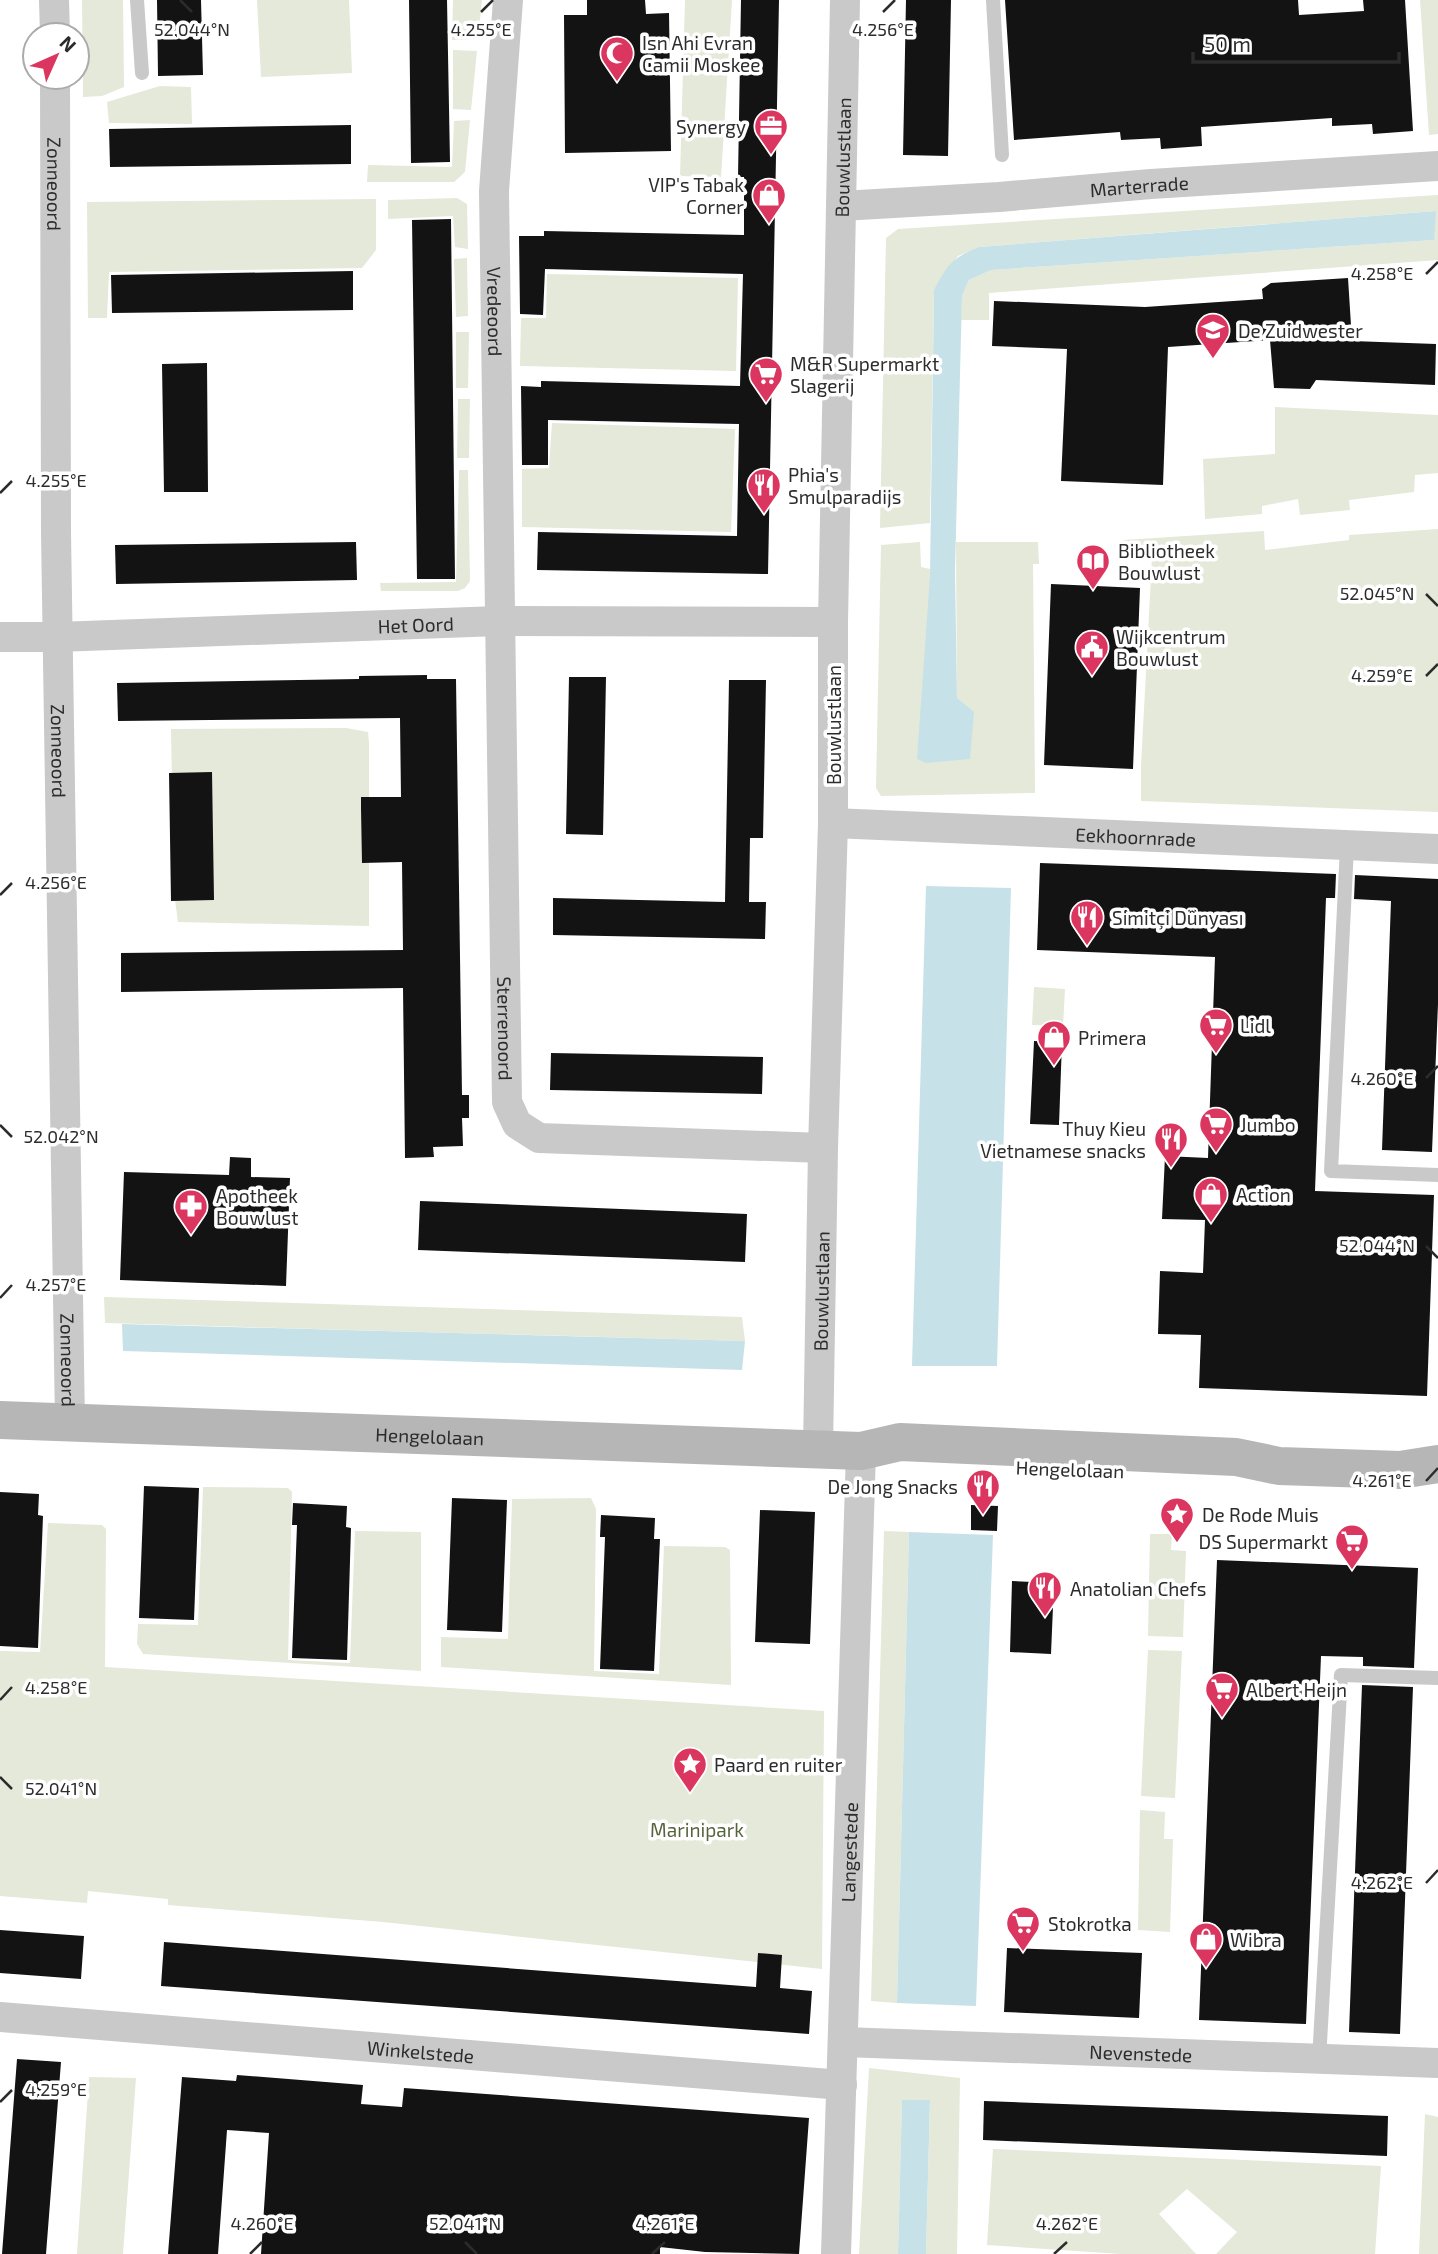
<svg xmlns="http://www.w3.org/2000/svg" width="1438" height="2254" viewBox="0 0 1438 2254" font-family="'Exo 2',sans-serif">
<style>
.green{fill:#e4e9d9}
.water{fill:#c6e1e8}
.building{fill:#131313}
.lines{fill:none;stroke-linecap:round;stroke-linejoin:round}
.lane{stroke:#c9c9c9;stroke-width:14}
.street{stroke:#c9c9c9;stroke-width:30}
.secondary{stroke:#b6b6b6;stroke-width:38}
.ticks{fill:none;stroke:#2c2c2c;stroke-width:2.5}
.labels{text-anchor:middle;dominant-baseline:central;stroke-width:7;stroke-linejoin:round;paint-order:stroke}
.poi-label{font-size:19px;fill:#2c2c2c;stroke:#fff;text-anchor:start}
.street-label{font-size:19px;fill:#2c2c2c;stroke:#fff}
.park-label{font-size:19px;fill:#56643c;stroke:#fff}
.ticks-label{font-size:18px;text-anchor:middle;fill:#2c2c2c;stroke:#fff;stroke-width:7;stroke-linejoin:round;paint-order:stroke}
</style>
<rect width="100%" height="100%" fill="#fff"/>
<path class="green" d="M82 0H123L124 87 102 96 83 97Z
M257 0H349L352 73 261 77Z
M453 0H482L478 39 452 40Z
M685 0H732L721 177 680 176Z
M1420 0H1438V134L1429 135Z
M453 50 477 51 471 110 453 109Z
M160 86 191 87 192 124 109 123 107 102Z
M470 120 465 172 454 182H367L368 165 452 167 454 121Z
M1438 195V260L989 293V320H961L962 296 969 280 991 270 1433 240 1435 211 979 247 958 256 934 290 930 523 880 528 886 238 898 229Z
M457 198 467 204 468 249 455 247 453 216 388 219V200Z
M376 199V250L362 268 109 272 107 318H88L87 202Z
M467 258 468 316 456 317 454 259Z
M547 274 738 278 736 371 520 366 521 318H546Z
M456 332H469L468 388H456Z
M458 399H470L469 458H457Z
M1275 407 1438 415V473L1415 475 1414 492 1349 500 1350 510 1300 515 1298 499 1262 506V514L1205 519 1203 459 1275 454Z
M552 423 735 429 731 532 522 527V469L549 468Z
M459 470H468L470 581 465 588 458 591H381L380 583 456 582Z
M1438 529V812L1141 801V766L1152 558 1123 552V540L1264 531 1265 550 1349 540V535Z
M920 542 921 567 930 569 957 698 956 542H1038L1039 564H1033L1035 793 881 796 876 788 881 545Z
M346 728 368 732 369 743V926L178 922 174 893 171 729Z
M1034 987 1065 989 1063 1026 1032 1025Z
M104 1297 742 1317 745 1341 105 1323Z
M203 1487 288 1488 292 1492 288 1660 350 1663 355 1531 421 1532V1671L143 1654 137 1644 138 1624 198 1625Z
M591 1498 596 1509 594 1671 659 1674 664 1546 725 1547 730 1550 731 1685 441 1667V1637L508 1639 512 1499Z
M48 1523 102 1525 106 1529 105 1667 824 1711 822 1969 383 1922 168 1905V1899L88 1891 87 1903 0 1896V1651L40 1652Z
M884 1531 909 1532 897 2003 871 2001Z
M1150 1534H1172L1171 1550 1186 1551 1183 1637 1148 1636Z
M1148 1650 1182 1651 1175 1798 1141 1796Z
M1140 1810 1165 1812 1164 1839H1173L1170 1932 1138 1930Z
M869 2068 960 2078 957 2254H926L930 2101 902 2100 898 2254H859Z
M89 2077 136 2078 123 2254H77Z
M1425 2114 1438 2117V2254H1419Z
M993 2149 1381 2166 1375 2254H1216L1237 2232 1187 2189 1159 2214 1196 2254H1121L987 2245Z"/>
<path class="water" d="M1436 211 1434 240 991 270 969 280 962 296 955 571 957 698 974 712 970 759 926 763 917 759 930 576 934 290C948 264 952 258 979 247Z
M926 886 1011 888 997 1366H912Z
M122 1324 745 1341 742 1370 123 1351Z
M909 1532 993 1535 976 2006 897 2003Z
M902 2100H930L926 2254H898Z"/>
<path class="building" d="M157 0H201L203 75 158 76Z
M409 0H447L450 162 411 163Z
M587 0H645L646 14 669 13 671 151 565 153 564 15H587Z
M741 0H779L768 574 537 570 538 532 737 536 739 424 548 420V465H522L521 386 541 387V381L740 386 743 274 545 269 543 315 520 314 519 236H544V231L744 235V177H738Z
M906 0H951L948 156 903 155Z
M1005 0H1298L1299 15 1364 11 1363 0H1405L1413 131 1373 134 1372 124 1332 126V118L1201 127 1202 146 1161 149 1160 138 1121 140 1120 132 1014 140Z
M351 125V164L110 167 109 129Z
M451 219 455 579H417L412 220Z
M353 271V310L112 313 111 275Z
M1348 278 1352 341 1436 344 1435 385 1316 380 1310 389 1274 388 1270 340 1168 347 1163 485 1061 481 1067 349 992 346 994 301 1145 307 1263 299 1262 289 1271 283Z
M207 363 208 492H164L162 364Z
M356 542 357 580 116 584 115 545Z
M1051 584 1140 588 1133 769 1044 765Z
M427 675V679H456L462 1095H469V1118H462L463 1146 433 1147 434 1157 405 1158 403 988 121 992V953L403 950 402 862 362 863 361 808V797H401L400 718 118 721 117 683 359 679V676Z
M569 677H606L603 835 566 834Z
M729 680H766L763 838H750L749 902H766L765 939 553 935V898L725 902Z
M212 772 214 900 171 901 169 773Z
M1040 863 1336 874 1335 898H1326L1315 1191 1434 1195 1427 1396 1199 1388 1201 1335 1158 1334 1160 1271 1203 1273 1205 1220 1162 1219 1165 1156 1208 1158 1215 957 1037 950Z
M1355 875 1438 879V1004L1432 1152 1382 1150 1391 901 1354 899Z
M1034 1041 1062 1042 1059 1125 1030 1124Z
M551 1053 763 1057 762 1094 550 1090Z
M230 1157 251 1158V1177L290 1178 286 1286 120 1280 124 1172 229 1175Z
M420 1201 747 1214 745 1262 418 1250Z
M144 1486 199 1488 194 1620 139 1618Z
M0 1492 39 1494 38 1515 43 1516 38 1648 0 1646Z
M452 1498 507 1500 502 1632 447 1630Z
M293 1503 347 1506 346 1527 351 1528 347 1660 292 1658 297 1525H292Z
M971 1505 998 1506 997 1531 971 1530Z
M760 1510 815 1512 810 1644 755 1642Z
M601 1515 655 1518 654 1539H660L654 1671 600 1669 605 1537H600Z
M1217 1560 1418 1568 1414 1668 1363 1666V1657L1321 1656 1306 2024 1199 2020Z
M1012 1581 1054 1583 1051 1654 1010 1652Z
M1362 1685 1413 1687 1400 2034 1349 2032Z
M0 1930 84 1936 81 1979 0 1973Z
M164 1942 756 1987 758 1953 782 1955 780 1988 812 1991 809 2034 161 1986Z
M1007 1948 1142 1953 1139 2018 1004 2012Z
M17 2059 61 2062 46 2254H2Z
M237 2075 363 2085 361 2104 402 2107 404 2088 809 2118 799 2254 705 2252 660 2247V2254H261L269 2133 227 2130 218 2254H168L182 2077 236 2081Z
M984 2101 1388 2116 1387 2156 983 2140Z"/>
<g class="lines">
<path class="lane" d="M137 0 142 73
M993 0 1002 155
M1347 847 1331 1171 1438 1175
M1319 2060 1341 1675 1438 1678"/>
<g class="street">
<path d="M54 0 55 35"/>
<path id="s1" d="M508 0 494 191 507 1102 517 1124 539 1138 823 1148"/>
<path id="s2" d="M55 77 56 533 70 1423"/>
<path id="s3" d="M841 206 999 197 1151 184 1438 166"/>
<path id="s4" d="M0 637H57L499 621 833 622"/>
<path id="s5" d="M833 823 1438 849"/>
<path id="s6" d="M818 1449 823 1148 833 823V622L845 0"/>
<path id="s7" d="M0 2017 842 2085"/>
<path id="s8" d="M843 2042 1438 2063"/>
<path id="s9" d="M836 2254 861 1451"/>
</g>
<path class="secondary" id="s10" d="M0 1420 861 1451 900 1442 1236 1457 1279 1466 1400 1470 1438 1464"/>
</g>
<path class="ticks" d="M180 0 192 12M481 12 493 0M883 12 895 0M1426 274 1438 262M0 493 12 481M1426 594 1438 606M1426 676 1438 664M0 895 12 883M1426 1078 1438 1066M0 1125 12 1137M1426 1246 1438 1258M0 1298 12 1285M1426 1481 1438 1468M0 1700 12 1687M0 1777 12 1789M1426 1883 1438 1870M0 2102 12 2090M465 2242 477 2254M250 2254 262 2242M652 2254 665 2242M1054 2254 1067 2242"/>
<defs>
<g id="mosque-pin" transform="scale(1.75)"><path d="M0 17L-7.5 6A9.5 9.5 0 1 1 7.5 6Z" fill="#db365f" stroke="#fff"/><path d="M3.5-4.9A6 6 0 1 0 3.5 4.9A5 5 0 1 1 3.5-4.9Z" fill="#fff"/></g>
<g id="office-pin" transform="scale(1.75)"><path d="M0 17L-7.5 6A9.5 9.5 0 1 1 7.5 6Z" fill="#db365f" stroke="#fff"/><path d="M-6-3h4V-5.5h4V-3h4V5H-6ZM-1-4.5V-3h2v-1.5ZM-6 0V1H6V0Z" fill="#fff"/></g>
<g id="shop-pin" transform="scale(1.75)"><path d="M0 17L-7.5 6A9.5 9.5 0 1 1 7.5 6Z" fill="#db365f" stroke="#fff"/><path d="M-5-2.5h2.3a2.7 3.5 0 0 1 5.4 0H5L5.5 6h-11ZM-1.5-2.5h3a1.5 2.3 0 0 0-3 0Z" fill="#fff"/></g>
<g id="school-pin" transform="scale(1.75)"><path d="M0 17L-7.5 6A9.5 9.5 0 1 1 7.5 6Z" fill="#db365f" stroke="#fff"/><path d="M0-5L7-2L0 1L-7-2ZM-4 1L0 2.5L4 1V4Q0 6-4 4Z" fill="#fff"/></g>
<g id="supermarket-pin" transform="scale(1.75)"><path d="M0 17L-7.5 6A9.5 9.5 0 1 1 7.5 6Z" fill="#db365f" stroke="#fff"/><path d="M-6-5.5h2.5l.6 2H6L4.5 2H-2.5L-4.4-4H-6ZM-1.5 3.2a1.3 1.3 0 1 0 .1 0ZM3 3.2a1.3 1.3 0 1 0 .1 0Z" fill="#fff"/></g>
<g id="restaurant-pin" transform="scale(1.75)"><path d="M0 17L-7.5 6A9.5 9.5 0 1 1 7.5 6Z" fill="#db365f" stroke="#fff"/><path d="M-5-6h1v4h1v-4h1v4h1v-4h1v5L-1.5 .5V6h-2V.5L-5-1ZM5-6V6H3V1.5H1.5Q1.5-4 5-6Z" fill="#fff"/></g>
<g id="library-pin" transform="scale(1.75)"><path d="M0 17L-7.5 6A9.5 9.5 0 1 1 7.5 6Z" fill="#db365f" stroke="#fff"/><path d="M-6-4Q-3-5.5-.7-3.5V5Q-3 3-6 4ZM6-4Q3-5.5 .7-3.5V5Q3 3 6 4Z" fill="#fff"/></g>
<g id="civic-pin" transform="scale(1.75)"><path d="M0 17L-7.5 6A9.5 9.5 0 1 1 7.5 6Z" fill="#db365f" stroke="#fff"/><path d="M-.6-6.5H3V-4.5H.6V-3L4-1V1h2V6H-6V1h2V-1L-.6-3ZM-1.2 2.5V6h2.4V2.5Z" fill="#fff"/></g>
<g id="pharmacy-pin" transform="scale(1.75)"><path d="M0 17L-7.5 6A9.5 9.5 0 1 1 7.5 6Z" fill="#db365f" stroke="#fff"/><path d="M-2-6h4v4h4v4h-4v4h-4v-4h-4v-4h4Z" fill="#fff"/></g>
<g id="sight-pin" transform="scale(1.75)"><path d="M0 17L-7.5 6A9.5 9.5 0 1 1 7.5 6Z" fill="#db365f" stroke="#fff"/><path d="M0-6L1.8-2.2L6-1.7L2.9 1.2L3.7 5.4L0 3.3L-3.7 5.4L-2.9 1.2L-6-1.7L-1.8-2.2Z" fill="#fff"/></g>
</defs>
<g fill-rule="evenodd">
<use href="#mosque-pin" x="617" y="53"/>
<use href="#office-pin" x="771" y="126"/>
<use href="#shop-pin" x="769" y="195"/>
<use href="#school-pin" x="1213" y="330"/>
<use href="#supermarket-pin" x="766" y="374"/>
<use href="#restaurant-pin" x="764" y="485"/>
<use href="#library-pin" x="1093" y="561"/>
<use href="#civic-pin" x="1092" y="647"/>
<use href="#restaurant-pin" x="1087" y="917"/>
<use href="#supermarket-pin" x="1216" y="1025"/>
<use href="#shop-pin" x="1054" y="1037"/>
<use href="#supermarket-pin" x="1216" y="1124"/>
<use href="#restaurant-pin" x="1171" y="1139"/>
<use href="#shop-pin" x="1211" y="1194"/>
<use href="#pharmacy-pin" x="191" y="1206"/>
<use href="#restaurant-pin" x="983" y="1486"/>
<use href="#sight-pin" x="1177" y="1514"/>
<use href="#supermarket-pin" x="1352" y="1541"/>
<use href="#restaurant-pin" x="1045" y="1588"/>
<use href="#supermarket-pin" x="1222" y="1689"/>
<use href="#sight-pin" x="690" y="1764"/>
<use href="#supermarket-pin" x="1023" y="1923"/>
<use href="#shop-pin" x="1206" y="1939"/>
</g>
<g class="labels">
<g class="poi-label">
<text x="642" y="42">Isn Ahi Evran<tspan x="642" dy="22">Camii Moskee</tspan></text>
<text x="746" y="126" text-anchor="end">Synergy</text>
<text x="744" y="184" text-anchor="end">VIP's Tabak<tspan x="744" dy="22">Corner</tspan></text>
<text x="1238" y="330">De Zuidwester</text>
<text x="790" y="363">M&amp;R Supermarkt<tspan x="790" dy="22">Slagerij</tspan></text>
<text x="788" y="474">Phia's<tspan x="788" dy="22">Smulparadijs</tspan></text>
<text x="1118" y="550">Bibliotheek<tspan x="1118" dy="22">Bouwlust</tspan></text>
<text x="1116" y="636">Wijkcentrum<tspan x="1116" dy="22">Bouwlust</tspan></text>
<text x="1112" y="917">Simitçi Dünyası</text>
<text x="1240" y="1025">Lidl</text>
<text x="1078" y="1037">Primera</text>
<text x="1240" y="1124">Jumbo</text>
<text x="1146" y="1128" text-anchor="end">Thuy Kieu<tspan x="1146" dy="22">Vietnamese snacks</tspan></text>
<text x="1236" y="1194">Action</text>
<text x="216" y="1195">Apotheek<tspan x="216" dy="22">Bouwlust</tspan></text>
<text x="958" y="1486" text-anchor="end">De Jong Snacks</text>
<text x="1202" y="1514">De Rode Muis</text>
<text x="1328" y="1541" text-anchor="end">DS Supermarkt</text>
<text x="1070" y="1588">Anatolian Chefs</text>
<text x="1246" y="1689">Albert Heijn</text>
<text x="714" y="1764">Paard en ruiter</text>
<text x="1048" y="1923">Stokrotka</text>
<text x="1230" y="1939">Wibra</text>
</g>
<g class="street-label">
<text stroke="none"><textPath href="#s6" startOffset="1292">Bouwlustlaan</textPath></text>
<text stroke="none"><textPath href="#s2" startOffset="107">Zonneoord</textPath></text>
<text stroke="none"><textPath href="#s3" startOffset="299">Marterrade</textPath></text>
<text stroke="none"><textPath href="#s1" startOffset="312">Vredeoord</textPath></text>
<text stroke="none"><textPath href="#s4" startOffset="416">Het Oord</textPath></text>
<text transform="translate(833 725) rotate(-90)">Bouwlustlaan</text>
<text stroke="none"><textPath href="#s2" startOffset="674">Zonneoord</textPath></text>
<text stroke="none"><textPath href="#s5" startOffset="303">Eekhoornrade</textPath></text>
<text stroke="none"><textPath href="#s1" startOffset="1029">Sterrenoord</textPath></text>
<text stroke="none"><textPath href="#s6" startOffset="158">Bouwlustlaan</textPath></text>
<text stroke="none"><textPath href="#s2" startOffset="1283">Zonneoord</textPath></text>
<text stroke="none"><textPath href="#s10" startOffset="430">Hengelolaan</textPath></text>
<text transform="translate(1070 1469) rotate(2)">Hengelolaan</text>
<text stroke="none"><textPath href="#s9" startOffset="402">Langestede</textPath></text>
<text stroke="none"><textPath href="#s7" startOffset="422">Winkelstede</textPath></text>
<text stroke="none"><textPath href="#s8" startOffset="298">Nevenstede</textPath></text>
</g>
<g class="park-label">
<text x="697" y="1829">Marinipark</text>
</g>
</g>
<g class="ticks-label">
<text x="192" y="36">52.044°N</text>
<text x="481" y="36">4.255°E</text>
<text x="883" y="36">4.256°E</text>
<text x="1382" y="280">4.258°E</text>
<text x="56" y="487">4.255°E</text>
<text x="1377" y="600">52.045°N</text>
<text x="1382" y="682">4.259°E</text>
<text x="56" y="889">4.256°E</text>
<text x="1382" y="1085">4.260°E</text>
<text x="61" y="1143">52.042°N</text>
<text x="1377" y="1252">52.044°N</text>
<text x="56" y="1291">4.257°E</text>
<text x="1382" y="1487">4.261°E</text>
<text x="56" y="1694">4.258°E</text>
<text x="61" y="1795">52.041°N</text>
<text x="1382" y="1889">4.262°E</text>
<text x="56" y="2096">4.259°E</text>
<text x="262" y="2230">4.260°E</text>
<text x="465" y="2230">52.041°N</text>
<text x="665" y="2230">4.261°E</text>
<text x="1067" y="2230">4.262°E</text>
</g>
<g transform="translate(56 56) rotate(45)"><circle r="33" fill="#ffffff" stroke="#ababab" stroke-width="2"/>
<path d="M0-5L12 26L0 18L-12 26Z" fill="#db365f"/>
<text y="-10" font-size="19" font-weight="bold" text-anchor="middle" fill="#2c2c2c">N</text>
</g>
<path d="M1193 52v10h206v-10" fill="none" stroke="#2c2c2c" stroke-width="3.5"/>
<text x="1204" y="52" font-size="21" fill="#2c2c2c" stroke="#ffffff" stroke-width="5" paint-order="stroke">50 m</text>
</svg>
